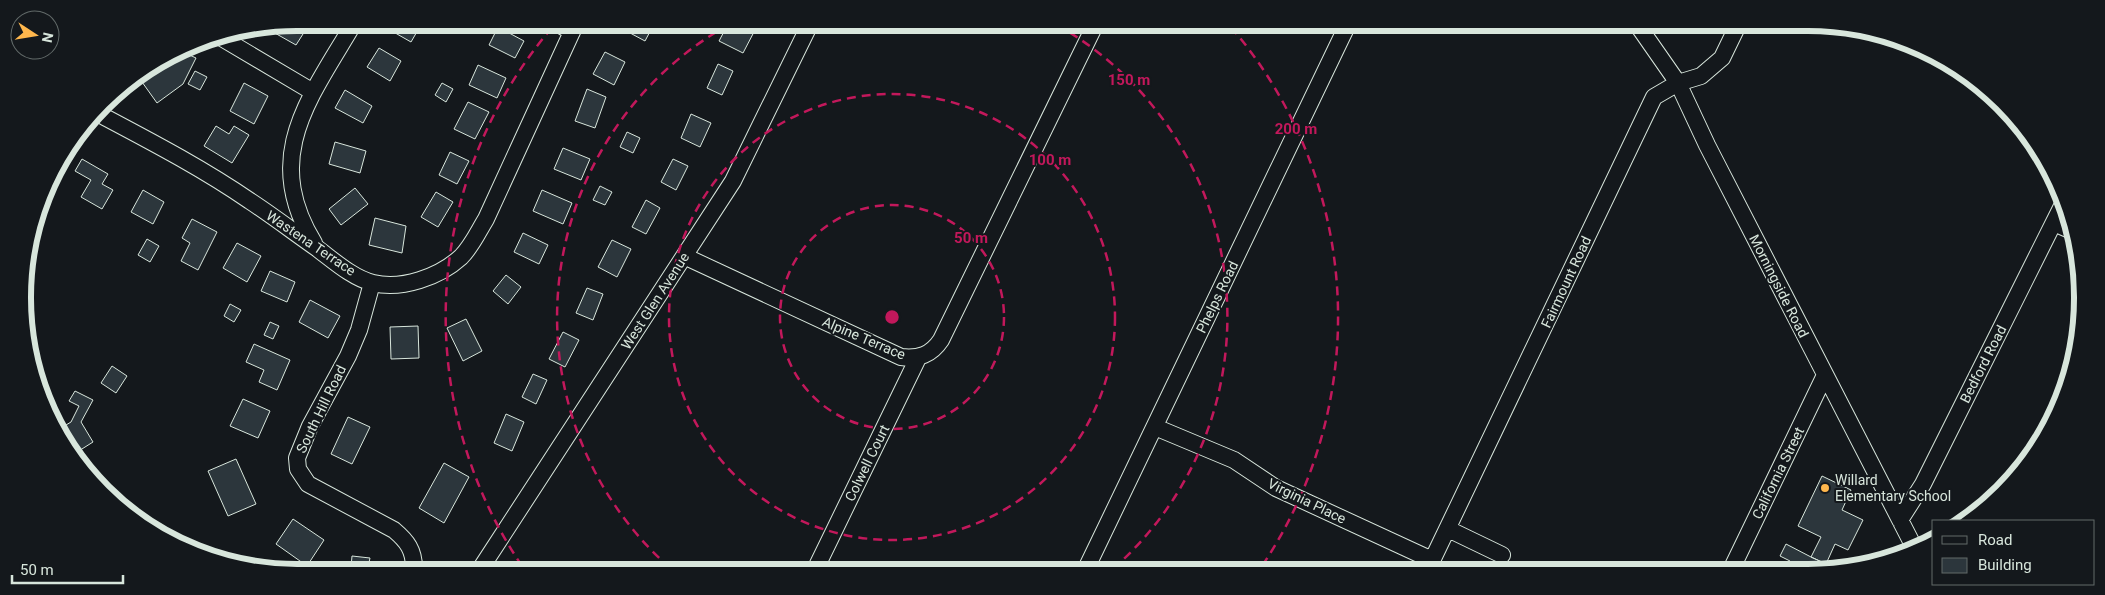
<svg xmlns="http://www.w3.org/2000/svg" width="2105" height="595" viewBox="0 0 2105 595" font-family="Roboto,sans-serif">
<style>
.building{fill:#2c363c;stroke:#d8e6dc}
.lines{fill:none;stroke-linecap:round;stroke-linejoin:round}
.minor-casing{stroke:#d8e6dc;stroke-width:18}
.minor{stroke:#14181c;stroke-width:16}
.ring{fill:none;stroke:#c2185b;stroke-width:2.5;stroke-dasharray:9 6}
.poi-dot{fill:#ffb74d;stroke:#14181c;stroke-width:2}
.labels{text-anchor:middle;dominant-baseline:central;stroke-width:4;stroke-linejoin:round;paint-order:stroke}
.street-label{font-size:14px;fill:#d8e6dc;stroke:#14181c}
.poi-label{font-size:14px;fill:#d8e6dc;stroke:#14181c;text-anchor:start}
.rim{fill:none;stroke:#d8e6dc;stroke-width:6}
.centre{fill:#c2185b;stroke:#14181c;stroke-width:2.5}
.ring-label{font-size:15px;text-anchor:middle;font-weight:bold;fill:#c2185b;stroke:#14181c;stroke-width:4;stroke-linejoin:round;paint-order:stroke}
</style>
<rect width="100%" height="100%" fill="#14181c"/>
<path class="building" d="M298 22 310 23 296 45 273 32 276 27Z
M394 23H422L411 42 390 30Z
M618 24H654L645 41 617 26Z
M728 24H744L755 30 743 53 719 41Z
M498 27 524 41 515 58 489 45Z
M379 48 401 61 390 81 367 67Z
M181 51 196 58 183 84 157 103 142 82 155 73 159 64Z
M605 52 625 62 614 85 593 74Z
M718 64 733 71 722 95 707 88Z
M478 65 506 78 497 98 469 85Z
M195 71 207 77 200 90 188 84Z
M244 83 268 96 254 124 230 111Z
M442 83 453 89 446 102 435 95Z
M587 89 606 97 595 128 575 121Z
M345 90 372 106 363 123 335 108Z
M468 102 489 112 475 139 454 129Z
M691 114 711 123 700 147 681 138Z
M216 126 229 134 234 126 249 135 232 163 204 146Z
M627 132 640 138 633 153 620 147Z
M335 142 366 151 360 173 329 164Z
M563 148 590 159 581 180 554 169Z
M450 152 469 161 457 184 439 175Z
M82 159 108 174 102 184 113 190 102 209 81 197 91 180 75 171Z
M673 159 688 166 676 190 661 182Z
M600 186 612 192 605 205 593 200Z
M355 188 368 204 341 225 329 209Z
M143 190 164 202 153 224 131 212Z
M542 190 572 203 563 224 533 211Z
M436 192 453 202 438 227 421 217Z
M646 200 660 208 646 234 632 227Z
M375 218 406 226 402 253 369 245Z
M192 219 217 232 198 270 181 261 190 243 182 238Z
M523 233 548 245 539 264 514 252Z
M147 239 159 246 150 262 138 255Z
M612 240 631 249 617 277 598 267Z
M237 243 261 256 247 282 223 268Z
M31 249 35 251 26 269Z
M270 271 295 282 287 302 261 291Z
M506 275 521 287 508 304 493 291Z
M587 288 603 294 593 320 576 313Z
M310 300 340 316 328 338 299 322Z
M230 304 241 310 234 322 224 316Z
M466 319 482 351 463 361 447 328Z
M270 322 279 326 273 339 264 335Z
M418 326 419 358 391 359 390 327Z
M563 332 579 340 565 367 549 359Z
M254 344 290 360 277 390 259 382 264 370 246 362Z
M31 355 41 372 35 375 32 369Z
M112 366 127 376 116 393 101 383Z
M533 374 547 380 536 404 522 397Z
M75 391 93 400 81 422 93 442 74 454 61 428 71 422 79 406 69 401Z
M243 399 270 411 258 438 230 426Z
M506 414 524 422 512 451 494 443Z
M348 417 370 427 352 464 331 454Z
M236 459 256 504 228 516 208 471Z
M444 463 469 477 444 523 419 508Z
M1822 476 1851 490 1842 510 1863 520 1848 550 1835 544 1826 564 1811 557 1821 537 1798 526Z
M293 519 324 540 307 566 276 544Z
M1786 544 1811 557 1840 570H1785L1790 561 1780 556Z
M352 556 370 558 368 567H351Z"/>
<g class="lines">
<g class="minor-casing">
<path id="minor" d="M557 23 572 32
M1639 27 1678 83 1707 145 1915 549
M222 38 313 92
M99 114C150 141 202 168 250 201 273 216 295 233 318 249 334 261 353 278 373 283 402 290 439 277 461 257 472 246 478 232 486 219L576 23
M2054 223 2072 231
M314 243C261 156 310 98 354 23
M684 256 901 357C919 359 931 355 941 340L1095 25
M372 283 359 330 348 356 310 426 297 458 298 469 308 484 394 530C407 541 414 550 414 568
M1155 427 1234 460 1276 488 1432 560
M1900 520 1923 484 2062 206
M1448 529 1502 555
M481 568 733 181 810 24
M816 568 918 358
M1086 569 1347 26
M1428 569 1654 97 1678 83 1701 76 1722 58 1737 27
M1731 570 1825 375"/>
</g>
<use href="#minor" class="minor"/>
</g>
<g class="ring">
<circle cx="892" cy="317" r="112"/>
<circle cx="892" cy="317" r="223"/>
<path d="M670 568A335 335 0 0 1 730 24M1057 25A335 335 0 0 1 1114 568"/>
<path d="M522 566A446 446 0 0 1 555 24M1231 27A446 446 0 0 1 1262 566"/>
</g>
<circle class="poi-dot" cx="1825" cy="488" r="5"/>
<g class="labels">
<g class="street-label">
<text transform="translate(311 243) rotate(34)">Wastena Terrace</text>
<text transform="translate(1566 282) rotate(-65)">Fairmount Road</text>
<text transform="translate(1779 286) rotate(63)">Morningside Road</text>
<text transform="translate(1217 297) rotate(-64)">Phelps Road</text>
<text transform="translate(655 301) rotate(-57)">West Glen Avenue</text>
<text transform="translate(864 338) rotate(23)">Alpine Terrace</text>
<text transform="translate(1983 364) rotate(-63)">Bedford Road</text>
<text transform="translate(321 409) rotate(-64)">South Hill Road</text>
<text transform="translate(867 463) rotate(-64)">Colwell Court</text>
<text transform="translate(1778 473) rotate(-64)">California Street</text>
<text transform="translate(1307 501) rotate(26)">Virginia Place</text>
</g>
<g class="poi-label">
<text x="1835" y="480">Willard<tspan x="1835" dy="16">Elementary School</tspan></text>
</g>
</g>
<path d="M0 0H2105V595H0ZM297 31H1808A266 266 0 0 1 2074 297V298A266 266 0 0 1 1808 564H297A266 266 0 0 1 31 298V297A266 266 0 0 1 297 31Z" fill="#14181c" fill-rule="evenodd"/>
<path class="rim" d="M297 31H1808A266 266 0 0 1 2074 297V298A266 266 0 0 1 1808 564H297A266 266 0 0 1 31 298V297A266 266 0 0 1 297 31Z"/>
<circle cx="892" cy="317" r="8" class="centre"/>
<g class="ring-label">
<text x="1129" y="85">150 m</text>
<text x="1296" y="134">200 m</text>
<text x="1050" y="165">100 m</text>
<text x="971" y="243">50 m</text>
</g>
<rect x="1932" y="520" width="162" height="65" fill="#14181c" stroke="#626a69"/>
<rect x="1942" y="536" width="25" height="8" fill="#14181c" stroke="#626a69"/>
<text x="1978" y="545" font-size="15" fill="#d8e6dc">Road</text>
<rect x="1942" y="558" width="25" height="15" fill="#2c363c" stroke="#626a69"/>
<text x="1978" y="570" font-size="15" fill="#d8e6dc">Building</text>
<g transform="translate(35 35) rotate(102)"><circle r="24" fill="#14181c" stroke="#626a69"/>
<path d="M0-4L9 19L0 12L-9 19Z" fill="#ffb74d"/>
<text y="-8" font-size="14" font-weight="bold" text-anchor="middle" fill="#d8e6dc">N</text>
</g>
<path d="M12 575v8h111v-8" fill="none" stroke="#d8e6dc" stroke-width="2.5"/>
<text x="20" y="575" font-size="15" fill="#d8e6dc" stroke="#14181c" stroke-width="4" paint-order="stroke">50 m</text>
</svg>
